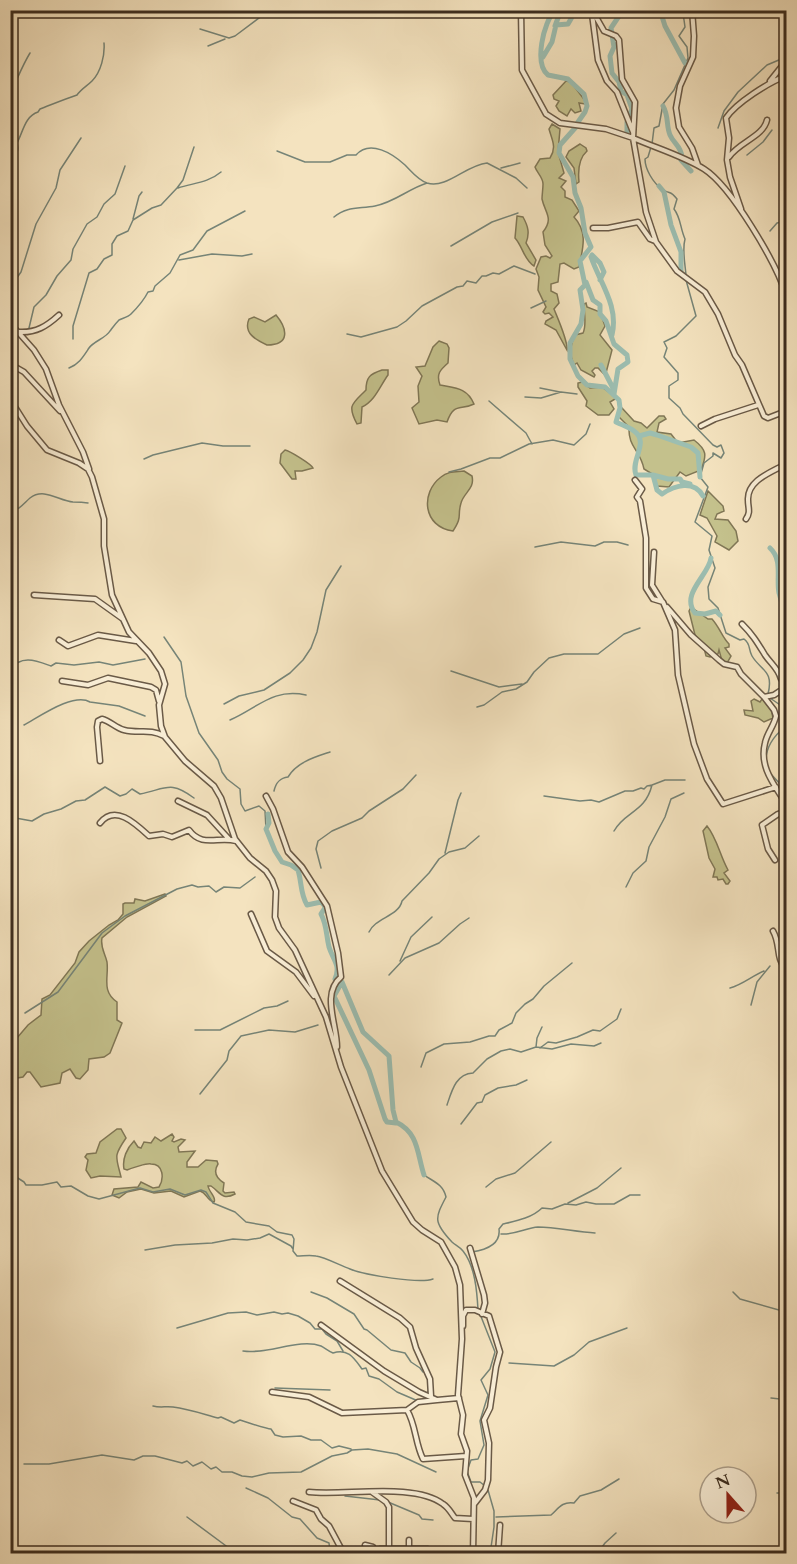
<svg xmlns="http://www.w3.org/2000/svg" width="797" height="1564" viewBox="0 0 797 1564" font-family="Cardo,serif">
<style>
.green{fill:#c4c18c;stroke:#807756;stroke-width:1.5}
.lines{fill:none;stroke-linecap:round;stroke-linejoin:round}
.stream{stroke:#768477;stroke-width:1.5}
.river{stroke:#9cbeb1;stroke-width:5}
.minor-casing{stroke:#6a5a47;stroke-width:7}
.minor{stroke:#f8edd5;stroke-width:4}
</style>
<rect width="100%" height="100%" fill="#f4e3bf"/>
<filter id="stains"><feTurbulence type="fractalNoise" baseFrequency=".00333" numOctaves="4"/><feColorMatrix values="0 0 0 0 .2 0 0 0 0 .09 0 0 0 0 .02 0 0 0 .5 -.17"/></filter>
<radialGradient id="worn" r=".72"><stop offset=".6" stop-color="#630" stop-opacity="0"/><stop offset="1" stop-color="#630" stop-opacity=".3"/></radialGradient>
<path class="green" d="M566 81 571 82 586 102 585 104 579 103 581 111 575 113 571 109 567 116 559 111 556 106 559 101 554 99 553 95Z
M552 124 560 129 558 152 564 173 559 178 566 181 561 187 565 191V197L572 200 579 211 574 217C588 232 583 248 579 267L574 269 564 263 560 264 558 282 551 284V291L557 294 559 303 554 309C558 319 568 341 567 350L556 330 545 324 546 321 553 317 549 313 545 314 543 312 546 307 538 290 539 277 536 269 541 257 546 256 550 258 552 256 545 245 543 232C554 218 545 213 542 199 542 195 543 189 543 184 543 177 537 173 535 167L540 159 550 158C557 147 552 140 549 129Z
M580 144 586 148 587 151C579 158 578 172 579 182L576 184 574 168 566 157 569 151Z
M517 216 523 217C528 226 530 233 526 243L536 260 534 266C524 260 523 247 515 238Z
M586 303 587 307 600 312 605 326 600 335 612 350 606 373 604 374 598 368H595L592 371 595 375 594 377 581 370 577 363 574 365C569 355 570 345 575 335L583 333C587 325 584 314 584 304Z
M276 315C287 328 291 345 267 345 256 340 243 333 249 319L254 317 265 322Z
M439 341 447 344 449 348 448 363C440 370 436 374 440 385 454 388 467 387 474 404 460 411 454 402 447 422L437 420 419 424 412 408 419 402 418 386 422 376 416 367 425 366 433 347Z
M382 370H388V375C380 386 375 401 362 407L361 423 357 424C347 405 352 404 366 390 366 377 370 374 382 370Z
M582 382 590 388 602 387 615 397V399L610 402 614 409 609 415H598L586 406 587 401 578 387V383Z
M619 408H622L634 421 641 423 647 428 659 416H664L666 419 659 423 657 432 671 434 678 443 694 440C707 450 707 455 701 470L686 476 680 472 669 487 657 486 654 475 644 469C640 449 628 448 629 427L619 417Z
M285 450C290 451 311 464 313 468L302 471H295L296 479H292L280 463 281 454Z
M464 471 472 476C475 489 464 492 461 503 457 516 463 516 453 531 423 527 420 493 441 477 448 471 456 472 464 471Z
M708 491 723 506 724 511 717 514 715 519 728 520 736 531 738 541 729 550 715 542 717 536 707 518 700 515Z
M691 607 708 619H712C720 628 722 637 729 644V647L725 648 731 656 727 663 722 661 719 650 718 654 710 657 706 656 704 648 695 635 689 611Z
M754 699 760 702 762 699H764L767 705 771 708 773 718 764 722 758 718 745 715 744 710 753 711 751 701Z
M707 826C717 838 720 856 728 870L724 873 730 881 728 884H726L723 879 718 880 717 877H713L715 869 709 858 703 831Z
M165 894 166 896 127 917 102 938C100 947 105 953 107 962 109 977 101 991 117 1002V1020L122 1023 110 1053 104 1057 89 1059 88 1070 80 1079 76 1078 70 1069 62 1073 60 1083 41 1087 30 1072H27L23 1077 11 1079V1045L28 1025 41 1015 42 999 50 995 75 963 79 952 89 941 109 925 118 920 123 914V904L125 903H134L135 899 145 901Z
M117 1129H121L126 1138C113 1157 116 1156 121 1177L100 1176 91 1178 86 1170 88 1160 85 1157 87 1154 96 1153 100 1142Z
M172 1134 174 1137 172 1141 174 1142 181 1139 185 1140 178 1147 179 1152 195 1151 187 1162V1167H198L206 1160 217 1161 218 1164C213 1172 216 1178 224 1183L223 1191 225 1193 234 1192 235 1194C222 1201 220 1192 211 1186H208C209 1192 217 1198 214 1202 207 1201 207 1193 200 1191L184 1197 171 1191 154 1193 141 1189 127 1192 119 1198 112 1195 114 1189 138 1187 141 1182 153 1188 159 1187C164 1179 164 1164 151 1164 147 1163 132 1168 127 1170L124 1169C122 1159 127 1148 134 1141L138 1147 141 1148 144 1142 151 1143 155 1137 161 1141Z"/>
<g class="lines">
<path class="stream" d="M200 29 229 38 235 36 267 12 277 10
M208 46 225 39
M10 94C17 80 22 66 30 53
M718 128 724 111 738 92 767 65 786 57 784 45 786 40
M652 144 654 128 659 126 663 104 674 90 688 58 687 47 679 36 685 27 683 13
M651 147 648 157 645 159C645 169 653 183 662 189 671 195 670 190 677 199L674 209C681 218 680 228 685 239 682 250 685 263 686 275
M277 151 305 162H330L347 155H356C370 139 393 154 405 165 411 171 418 180 427 183 447 189 466 165 487 163L516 178 527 188
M747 155 763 142 772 130
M10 164C14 156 20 153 17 143 23 132 25 116 38 112L40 109C53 104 65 99 77 95 81 89 87 86 92 81 101 72 105 55 104 43
M501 168 520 163
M178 188C193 183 208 183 221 172
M334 217C347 206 359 209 375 206 395 202 408 189 427 183
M133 219 139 196 142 192
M770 231 777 223 786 221
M451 246 492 222 518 213
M784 247 786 244
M179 260 212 254 242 256 252 254
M686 280 696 316 676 336 664 342 667 348 664 357 678 373V380L669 386V398L680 408 683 414 713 445 717 447 721 445 724 453 721 458 713 453V456L704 463 700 477 708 487 695 522 712 536 709 550 715 568 708 587 709 599 718 608 726 633 740 640 744 639C751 644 748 649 752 656 761 671 774 670 768 694
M14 296 11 286 21 272 36 224 56 188 60 170 81 138
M531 308 546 301
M29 328 34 307 46 295 57 276 71 260 73 249 87 224 97 217 104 204 115 194 125 166
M347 334 361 337 397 327 406 321 422 306 457 287 463 286 467 281 476 283 482 276H486L493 273 499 274 514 266 535 274
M73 339V326L89 273 97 269 104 259 112 255V244L117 236 128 231 133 220 152 208 161 205 177 188 183 180 194 147
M69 368C79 364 83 357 89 348 94 341 106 338 110 331 113 327 115 324 119 320 123 318 128 317 131 314 137 308 144 300 148 292L153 291 155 286 170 273 180 255 193 250 207 231 245 211
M540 388 560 392
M525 397 541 398 561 392 577 394
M489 401 526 433 532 444
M144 459 153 455 202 443 223 446H250
M449 472 461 469 490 458H500L529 444 553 440 574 445 586 434 590 424
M10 511C20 510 24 503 30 498 44 487 59 501 73 502 78 502 82 502 88 503
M535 547 561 542 595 546 604 542H617L628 545
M164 637 181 662 186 696 199 733 218 760 222 772 227 779 240 789 241 804 245 811 259 806 265 811 266 829
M10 670C21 654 37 661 51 666L56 663 74 665 99 662 113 665 145 659
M451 671 499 687 522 684
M770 698 786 709
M224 704 239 696 264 690 290 673 303 660 311 648 317 632 326 590 341 566
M477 707 484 705 502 692 516 689 527 682 534 672 549 658 564 654H598L624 634 640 628
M230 720C258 708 272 688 306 695
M24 725C39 717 74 692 90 702L119 706 145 716
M766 760C766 746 776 734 786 726
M770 773 781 785 786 786
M274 791C276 782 280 778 288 777 297 762 315 757 330 752
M544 796 580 801 591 800 599 802 625 791H633L641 788 644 789 647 786 652 785
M10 817 32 821 44 814 61 809 76 801 85 800 105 787 120 796 126 794 132 789 140 794C166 789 170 780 194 798
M614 831C625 811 645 813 652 785L665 780H685
M445 853 458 800 461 793
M321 868 316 849 318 841 332 831 362 818 369 811 403 789 416 775
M626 887 633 873 646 861 649 847 665 817 671 799 684 793
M369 932C375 918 399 916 402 901L429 873 439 859 449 852 465 848 479 836
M400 961 411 937 432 917
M389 975 405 958 439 943 460 924 469 918
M730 988C742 985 752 976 764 971
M751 1005 757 982 770 966
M25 1013 58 992 102 933 125 916 177 889 192 885 198 887 209 886 216 892 224 887 240 888 255 877
M195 1030H220L264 1008 277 1006 288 1001
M536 1047 537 1038 542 1027
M540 1048 548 1042 556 1043 577 1037 593 1030 600 1031 617 1019 621 1009
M421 1067 426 1053 444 1044 470 1042 489 1036H495L499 1030 512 1023 516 1013 525 1004 533 999 544 986 572 963
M200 1094 227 1060 229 1051 241 1036 269 1030 295 1032 318 1025
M447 1105C452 1090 456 1074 473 1073L487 1059 501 1051 510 1049 521 1052 536 1047 552 1049 571 1044 594 1046 601 1043
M461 1124 477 1103 482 1102 485 1095 498 1088 516 1085 527 1080
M10 1173 24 1182 26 1185H42L57 1182 61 1187 71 1186 88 1196 99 1199 140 1188 153 1192 170 1189 185 1195 201 1190 206 1192 213 1203 235 1212 246 1222 269 1226 277 1232 292 1235 294 1239 293 1251 297 1256C303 1256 310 1255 316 1256 325 1257 341 1266 350 1269 365 1275 419 1284 433 1279
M424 1175C434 1182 443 1184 446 1197 435 1218 433 1222 452 1242 455 1245 460 1247 463 1251 475 1266 477 1291 478 1310
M486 1187 496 1179 515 1173 551 1142
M568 1203 597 1188 621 1168
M501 1234C515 1235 526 1228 538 1227 556 1227 576 1232 595 1233
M145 1250 175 1245 212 1243 233 1239 247 1240 260 1238 269 1234 291 1246 293 1249
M472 1252C485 1250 501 1245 499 1229L503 1224C516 1221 532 1218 542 1208L552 1209 565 1204 576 1205 586 1202 596 1204H614L630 1195H640
M311 1292 327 1298 354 1314 364 1329 367 1330 391 1350 405 1353 411 1362 420 1368 423 1372
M733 1292 740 1299 786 1312
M480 1314 495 1352 490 1369 481 1380 488 1395 480 1421 484 1445 478 1459 471 1460 467 1471 471 1482H480L485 1486
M177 1328 228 1313 246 1312 257 1315 274 1312 282 1314 288 1313 298 1316 310 1323 315 1329H322L326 1334 337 1341 343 1351
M243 1351C267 1355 299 1338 321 1346 325 1348 328 1351 333 1353 348 1348 354 1358 362 1369L366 1368 369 1376 379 1379 397 1392 418 1401
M509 1363 554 1366 574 1355 589 1342 627 1328
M275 1388 330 1390
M771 1398 780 1399 786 1397
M153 1406C161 1408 165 1406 173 1407 189 1409 203 1414 218 1418L221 1417 234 1423 240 1420C243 1421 268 1429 271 1429L275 1435 283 1437 301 1436 311 1440H321L332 1448 339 1446 351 1449
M24 1464H49L102 1455 134 1460 143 1456H155L182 1463 187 1461 193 1466 202 1462 211 1469 216 1467 222 1472H232L242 1476 252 1477 269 1473 301 1472 332 1456 347 1453 352 1450 368 1449 397 1454 436 1472
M246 1488 268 1498 292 1517 300 1519 317 1538 329 1543 330 1551 334 1554
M488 1490 494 1511V1527L490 1554
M777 1493H786
M345 1496 380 1500
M388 1502 419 1515 422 1519 433 1520
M187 1517 237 1554
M496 1517 551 1515C558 1509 562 1501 574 1503L580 1496 601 1490 619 1479
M172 1549 181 1554
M246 1554H249
M597 1554 605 1543 616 1533"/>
<path class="river" d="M555 10C543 23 534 64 548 75L568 79 584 94 587 106 585 112 578 122
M623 10 611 28 614 47 610 56 612 73 619 82 621 91 627 95 632 109 628 119
M660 10 665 26 685 63
M555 26 561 10
M543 57 552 42 556 25 568 24 576 10
M663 106C669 116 666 126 670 135 674 144 681 146 682 157
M576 127 560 145 559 153 573 177 575 193 581 208 585 233 591 247 580 261 585 285 580 290 583 310 581 324 570 343V359L578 376 587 385 605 387 619 400 620 408 616 422C622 425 629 427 634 431 650 442 630 460 636 475H653L657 490 662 494C675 485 694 480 703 496
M627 132V122
M681 160 691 171
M659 186 664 192 671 225 681 252V272L685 277
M592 255 600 263 604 272 600 280
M591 257C600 283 619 306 612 335
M586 282 593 300 600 305V314L606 321 614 344 627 355 628 362 618 369 614 394
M601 365 614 390
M639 436 650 433 657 435 691 447 698 453 700 477
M653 475 668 479H680L682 482 690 484
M770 548C783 560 776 578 779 593 781 599 783 610 786 616
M711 558C709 575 680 594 695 613L705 614 716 611 720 615
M268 814 269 823 266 829 275 851 282 862 291 865 298 870C302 883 300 893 307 905L321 902 324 905 325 908 321 914C327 925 326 935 329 947 333 960 341 965 335 979L342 982 334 996 369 1070 385 1119 387 1122 396 1123
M785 922 781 938 786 959
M342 982 363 1032 389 1056 393 1110 396 1122C419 1133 417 1154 424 1175"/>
<g class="minor-casing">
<path id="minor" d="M521 10 522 70 546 114 560 123 606 129 633 138 646 212 656 242 677 271 705 292 718 314 735 355 742 365 764 416 768 418 786 411
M592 10 604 31 616 36 619 40 622 79 635 102 633 138C656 148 683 156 704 169 731 186 777 264 786 295
M692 10 694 36 693 57 680 86 676 108 679 127 692 148 698 165
M592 14 598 60 607 81 617 92 633 132
M770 81 786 61
M729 157C739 142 763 137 767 120
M741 209 730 177 727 160 729 138 726 118C736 103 769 82 786 76
M593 228H608L638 222 650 239 655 241
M10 323 34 350 46 369 59 405 83 452 89 469
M19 332C36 333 47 326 59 315
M10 364 24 372 60 411
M10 399 27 426 47 450 79 463 88 469 92 477 104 519V546L112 595 129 632 149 653 161 671 165 684 159 705 161 726 165 737 185 761 214 786 221 798 235 839 250 858 266 871 272 880 276 891 275 917 279 928 295 950 326 1017 341 1067 382 1171 413 1222 422 1230 441 1242 455 1267 460 1285 462 1339 458 1395 463 1415 461 1434 467 1451 465 1475 474 1498 473 1554
M701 426 715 419 758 405
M635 480 642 489 637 497 640 501 646 538V588L653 599 663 602 675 630 678 675 694 744 707 779 723 804 776 787
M746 519C751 512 748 508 748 500 747 480 772 472 786 464
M654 552 652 585 662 601
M34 595 95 599 123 619
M667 607 691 635 719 660 724 664 737 667 741 674 764 697 774 695 783 689V680
M742 624C753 635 757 642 765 655 771 664 778 668 781 679L786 682
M59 640 68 646 98 635 136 641
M62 681 88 685 108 678 151 687 156 690 159 701
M764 697 774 710 776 716C774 726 767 733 765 743 759 767 774 784 786 804
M100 761 97 727 98 721 102 719C110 721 116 728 124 730 140 734 149 728 164 736
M266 796 273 809 288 852 302 867 327 906 338 953 341 977C321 994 337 1024 337 1047
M178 801 207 815 229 839
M100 823C115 804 135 823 149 836L163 834 172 837 189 830C202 848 218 836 236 841
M775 860 768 849 762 825 778 814 786 811
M251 914 267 951 296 972 314 996
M773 931C781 945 775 957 786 970
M470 1248 484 1295 485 1303 482 1314
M340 1281 400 1318 410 1327 416 1348 430 1379 431 1396
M321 1325 384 1371 419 1392 437 1400 459 1398
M463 1326V1316L466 1310H475L489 1316 500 1352 496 1367 490 1408 484 1420 489 1443 488 1480 485 1490 475 1503
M272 1392 309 1397 342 1413 407 1410 418 1402 437 1400
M407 1410C416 1425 415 1443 423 1459L466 1456
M309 1492C345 1496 414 1482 443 1504 449 1508 451 1513 455 1518L473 1519
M372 1492 386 1502 389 1507V1549H380L373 1554
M293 1501 316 1510 321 1519 329 1526 344 1554
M409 1540V1549
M365 1545 373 1547V1552
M389 1549H428L431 1554
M498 1554 500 1525"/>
</g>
<use href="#minor" class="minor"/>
</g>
<rect width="797" height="1564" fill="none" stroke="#f4e3bf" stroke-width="36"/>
<rect x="12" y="12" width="773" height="1540" fill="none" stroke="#3c2d1f" stroke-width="3"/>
<rect x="18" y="18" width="761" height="1528" fill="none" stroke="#3c2d1f" stroke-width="1.5"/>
<g transform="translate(728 1495) rotate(339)"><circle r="28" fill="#f8edd5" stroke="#ada08c" stroke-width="1.5"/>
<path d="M0-4.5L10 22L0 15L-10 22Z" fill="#8f2418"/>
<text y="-9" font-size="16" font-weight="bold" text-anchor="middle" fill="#3c2d1f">N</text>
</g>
<rect width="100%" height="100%" filter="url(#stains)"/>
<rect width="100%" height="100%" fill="url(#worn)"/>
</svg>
